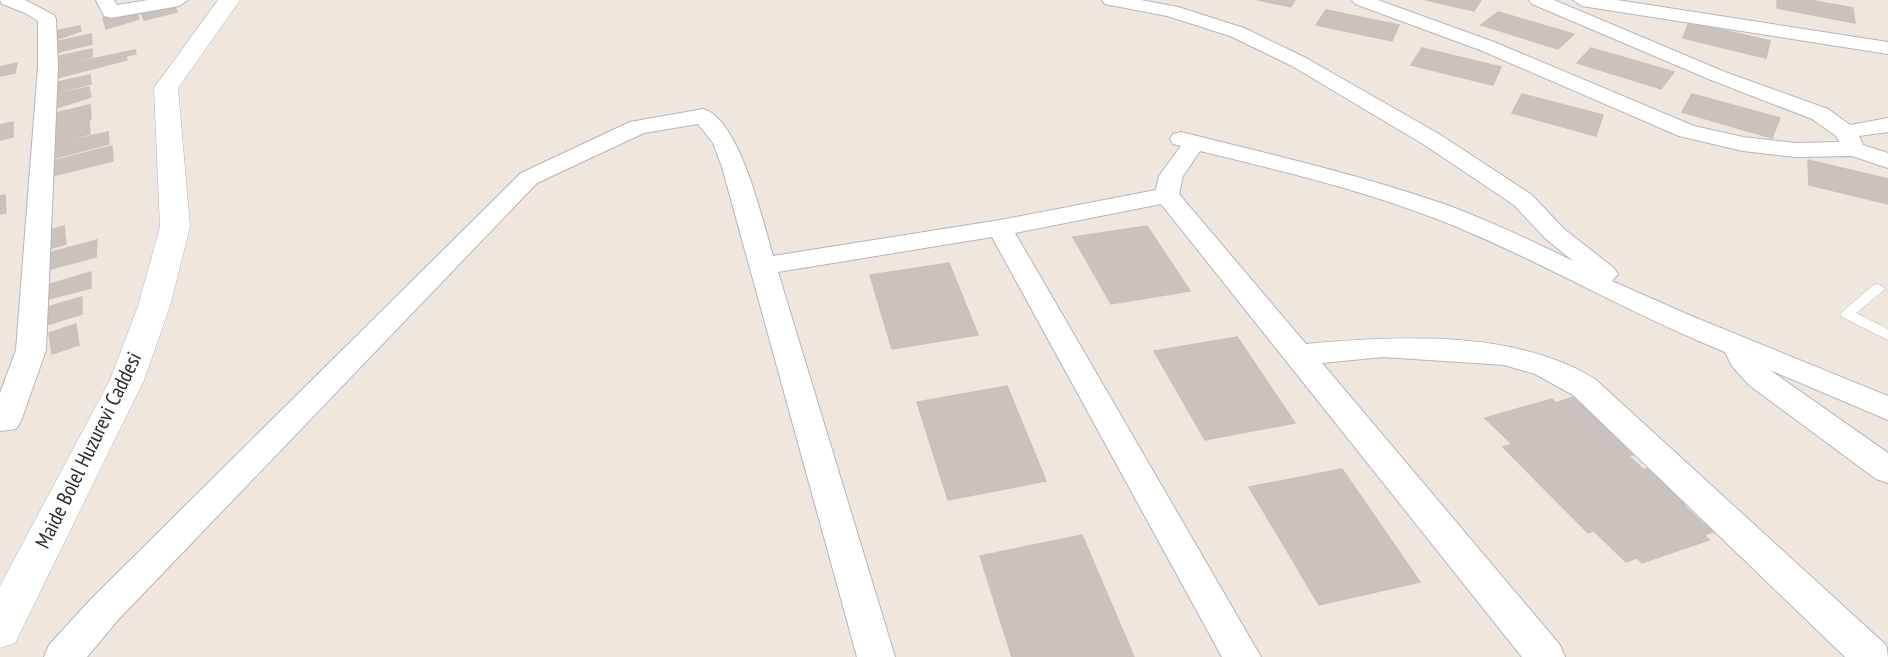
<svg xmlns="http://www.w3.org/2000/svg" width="1888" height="657" viewBox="0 0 1888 657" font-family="'PT Sans Narrow',sans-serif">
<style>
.building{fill:#cac3bd;stroke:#cbc1b7;stroke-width:1.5}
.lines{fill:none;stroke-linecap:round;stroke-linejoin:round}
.lane-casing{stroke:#b2b6c1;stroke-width:1}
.street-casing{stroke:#b2b6c1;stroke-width:2}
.secondary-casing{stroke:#b2b6c1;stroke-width:1}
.lane{fill:#fff;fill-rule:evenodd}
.street{fill:#fff;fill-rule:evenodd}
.secondary{fill:#fff;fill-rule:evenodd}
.labels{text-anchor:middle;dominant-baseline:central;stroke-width:5;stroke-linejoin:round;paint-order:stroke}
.street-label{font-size:21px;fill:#2c2c2c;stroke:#fff}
</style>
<rect width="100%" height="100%" fill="#efe6de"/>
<path class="building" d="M1258 0H1295L1291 7Z
M1426 0H1481L1474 11Z
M1777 0H1809L1853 8 1855 23 1777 8Z
M173 3 177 12 144 20 140 10Z
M136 10 139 19 106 29 103 18Z
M1326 10 1399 25 1392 41 1316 25Z
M1498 12 1574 34 1558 49 1481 25Z
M1689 22 1770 41 1766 58 1683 38Z
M80 26 81 31 55 40V31Z
M91 34 92 44 55 53 54 42Z
M1422 48 1501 67 1493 85 1411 65Z
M1591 48 1674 72 1661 89 1577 63Z
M92 49V57L54 66V57Z
M135 50 136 54 126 56 127 60 53 79 54 67Z
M17 63 15 73 0 76V67Z
M90 75 91 84 54 93 53 83Z
M89 87 91 97 53 109 52 95Z
M1522 94 1603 115 1596 136 1512 113Z
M1692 94 1780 118 1772 138 1682 112Z
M90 105 91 119 52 128 51 114Z
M89 121 90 134 51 144V130Z
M13 122V137L0 140V125Z
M108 132 109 144 51 159V145Z
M112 146 113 161 52 176V161Z
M1808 160 1888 179V204L1809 185Z
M5 195 6 213 0 214V196Z
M64 226 66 244 52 248 51 230Z
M1147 226 1190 291 1111 304 1073 237Z
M97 240 96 257 47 270 48 253Z
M949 263 978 335 892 349 870 275Z
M91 272V288L45 300 47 285Z
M82 297V314L47 325V307Z
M76 324 79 345 52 354 49 333Z
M1237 337 1295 423 1205 440 1154 351Z
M1007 386 1046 481 948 500 917 402Z
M1573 397 1636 454 1629 456 1644 470 1651 467 1692 503 1683 505 1713 532 1704 535 1709 540 1642 563 1637 558 1626 562 1594 531 1588 533 1503 447 1512 444 1485 418 1552 399 1556 403Z
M1342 469 1420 582 1319 605 1249 487Z
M1082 535 1134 657H1012L980 556Z"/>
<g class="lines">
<g class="lane-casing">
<path id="lane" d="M1878 284 1884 288 1883 291 1856 313 1888 329V340L1842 317 1840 314 1873 285Z"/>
</g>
<g class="street-casing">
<path id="street" d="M0 0H25L54 15 56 19 58 67 46 350 21 421 16 429 0 431V393L16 350 38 67V21L25 13 2 4Z
M96 0H114L117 5 148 0H188L179 6 111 18 104 16Z
M1102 0H1141L1178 7 1244 28 1306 58 1439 134 1532 195 1564 229 1614 268 1618 274 1612 281 1689 315 1888 396V420L1770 370 1888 453V483L1876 479 1749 385 1732 366 1725 352C1633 315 1548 265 1457 227 1375 193 1287 172 1200 151L1183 176 1179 194 1306 344C1397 336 1514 329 1595 379L1886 645 1888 657H1845L1573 395 1535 374 1504 365 1383 357 1322 363 1560 645 1565 657H1522L1161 204 1015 233 1261 657H1222L992 237 778 272 895 657H857L722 167 713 143 698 124 644 133 537 183 117 621 87 657H44L49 645 91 599 521 173 630 122 703 109C740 119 763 222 773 256L1000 220 1156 190 1159 176 1181 146 1173 144 1170 139 1173 134 1181 132C1270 154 1360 175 1447 205 1490 221 1532 241 1573 261L1546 239 1514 205 1423 144 1292 66 1230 36 1167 16 1105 4Z
M1352 0H1378L1494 42 1694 126 1743 137 1795 143 1839 142 1836 136 1812 119 1711 80 1532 4 1529 0H1554L1725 72 1828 109 1850 125 1888 118V132L1859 136 1863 145 1888 153V168L1852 156 1795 157 1743 151 1679 136 1480 50 1355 4Z
M1573 0H1617L1888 42V54L1582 6Z"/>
</g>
<g class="secondary-casing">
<path id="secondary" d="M218 0H240L178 88 190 227 170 306 144 380 15 643 0 648V586L110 380 138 306 160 227 154 88Z"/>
</g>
<use href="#lane" class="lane"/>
<use href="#street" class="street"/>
<use href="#secondary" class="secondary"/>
</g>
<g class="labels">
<g class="street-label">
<text transform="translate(88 450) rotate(-64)">Maide Bolel Huzurevi Caddesi</text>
</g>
</g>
</svg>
